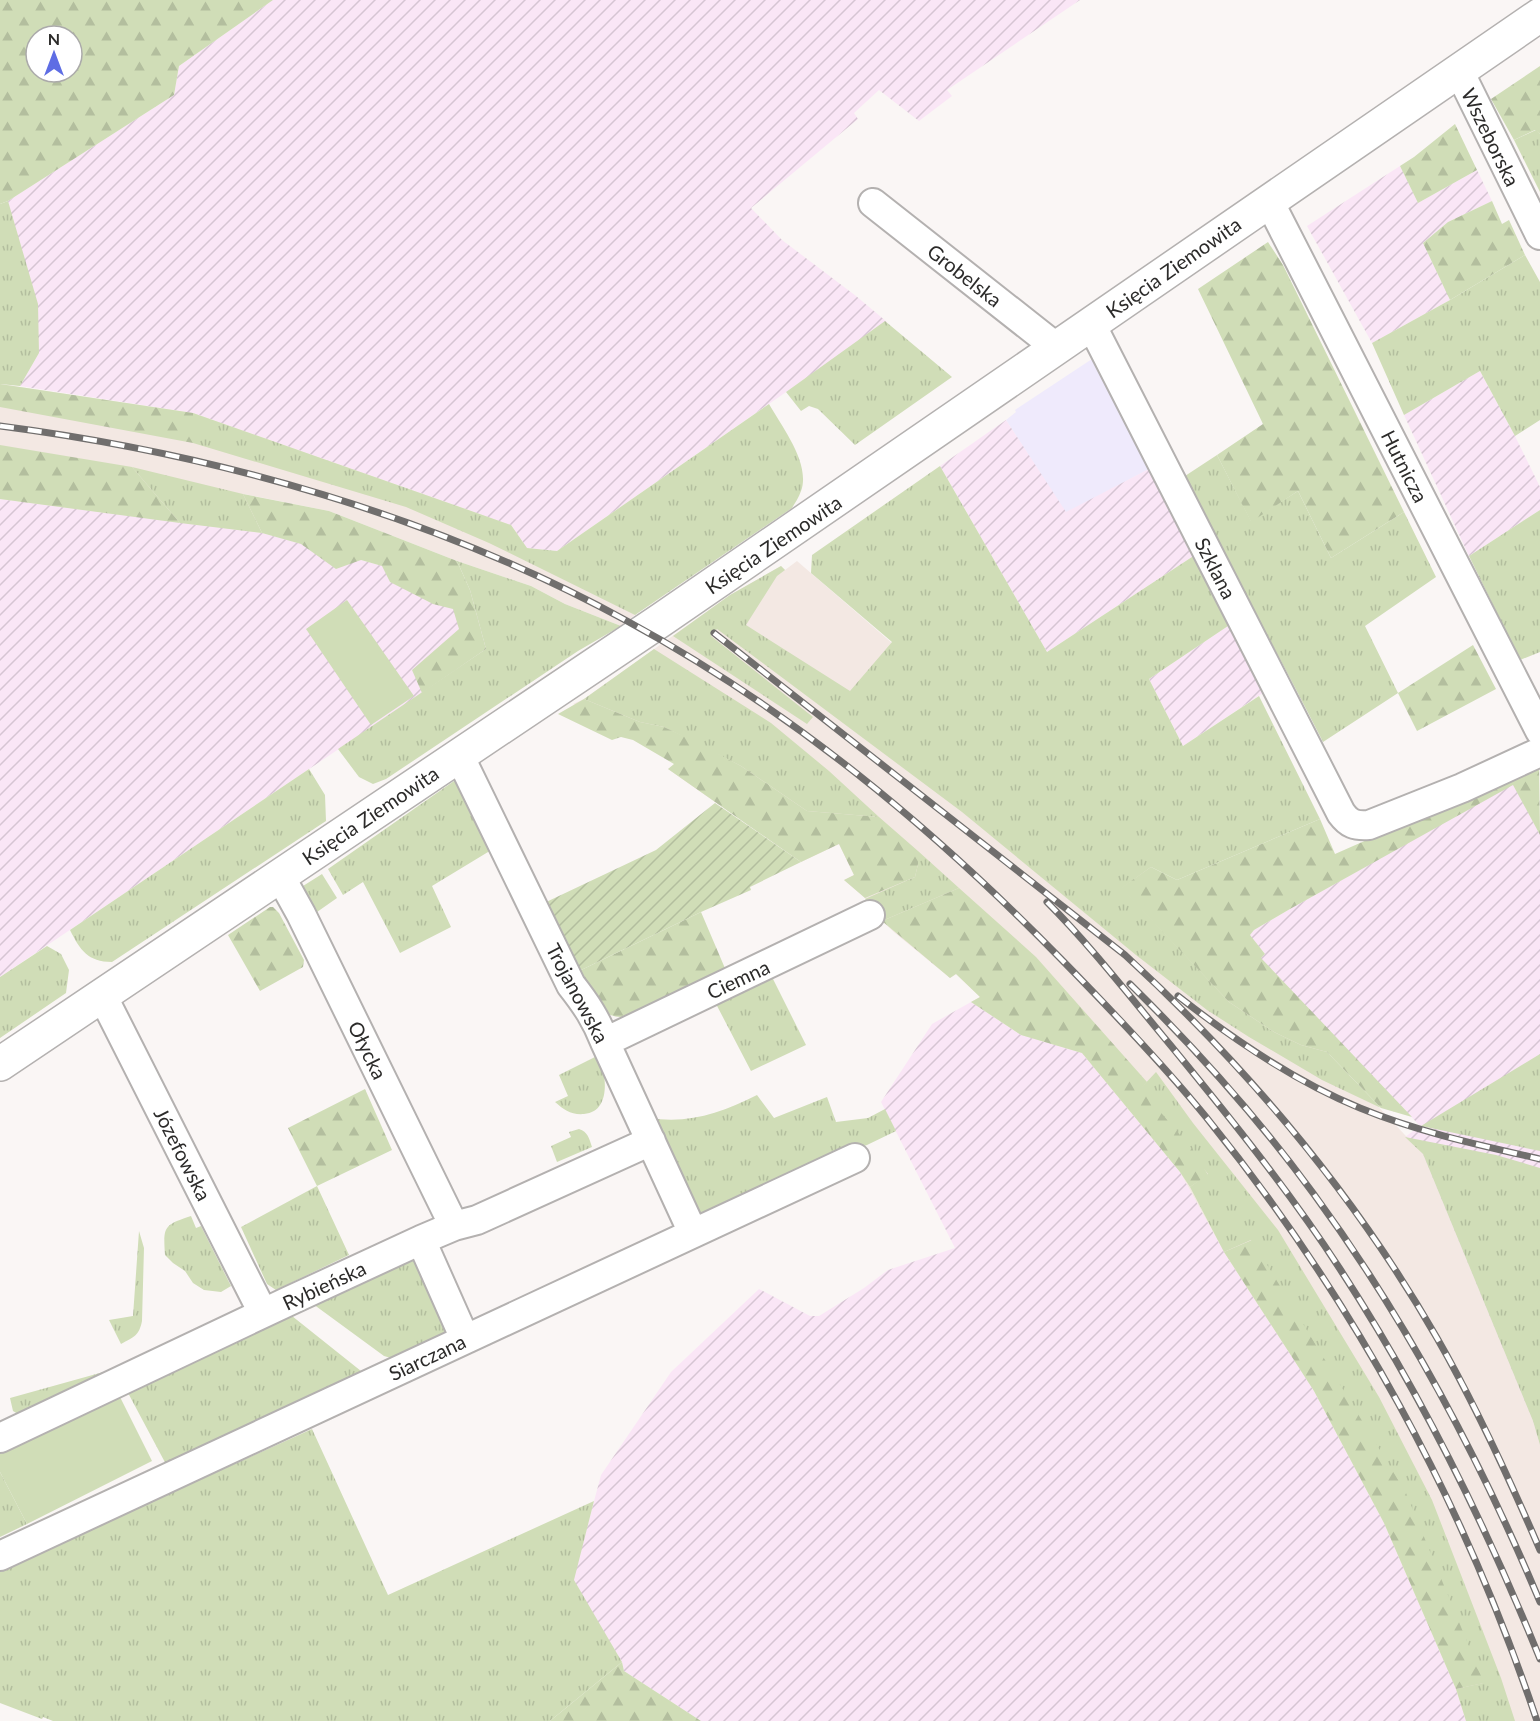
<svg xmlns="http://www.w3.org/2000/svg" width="1540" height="1721" viewBox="0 0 1540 1721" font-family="Lato,sans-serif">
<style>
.commercial{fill:#efeafc}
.industrial{fill:url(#industrial-furrows)}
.built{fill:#f3e8e3}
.grass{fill:url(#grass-tufts)}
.forest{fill:url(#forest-firs);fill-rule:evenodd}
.garden{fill:url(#garden-furrows)}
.pitch{fill:#d0ddb7}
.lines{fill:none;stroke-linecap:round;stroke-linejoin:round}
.street-casing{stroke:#b4b1b0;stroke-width:32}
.secondary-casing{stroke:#b4b1b0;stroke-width:36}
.street{stroke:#fff;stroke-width:28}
.secondary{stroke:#fff;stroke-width:33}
.rail-casing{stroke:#706e6d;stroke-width:7}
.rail{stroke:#fff;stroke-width:4.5;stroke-dasharray:14;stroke-linecap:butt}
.labels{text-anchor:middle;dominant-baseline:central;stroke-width:4.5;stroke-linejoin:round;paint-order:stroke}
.street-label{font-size:20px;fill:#2c2b2a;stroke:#fff}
</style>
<defs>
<pattern id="industrial-furrows" width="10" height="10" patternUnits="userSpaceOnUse" patternTransform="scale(1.5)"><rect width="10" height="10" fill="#fae6f6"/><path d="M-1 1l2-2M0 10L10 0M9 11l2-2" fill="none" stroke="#d6c5d3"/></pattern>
<pattern id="grass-tufts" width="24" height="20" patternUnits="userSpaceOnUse" patternTransform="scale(1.5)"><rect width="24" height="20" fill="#d0ddb7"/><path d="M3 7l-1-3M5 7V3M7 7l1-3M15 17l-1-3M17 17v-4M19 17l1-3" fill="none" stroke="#b3be9e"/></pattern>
<pattern id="forest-firs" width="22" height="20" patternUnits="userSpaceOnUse" patternTransform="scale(1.5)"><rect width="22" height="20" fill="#d0ddb7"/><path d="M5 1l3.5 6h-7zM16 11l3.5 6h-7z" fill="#b3be9e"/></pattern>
<pattern id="garden-furrows" width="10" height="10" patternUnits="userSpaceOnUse" patternTransform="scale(1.5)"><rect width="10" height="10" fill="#d0ddb7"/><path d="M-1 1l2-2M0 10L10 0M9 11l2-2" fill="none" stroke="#b3be9e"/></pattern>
</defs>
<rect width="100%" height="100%" fill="#faf6f5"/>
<path class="commercial" d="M1092 359 1149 469 1066 513 1006 420 1016 412 1015 410Z"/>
<path class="industrial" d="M273 0H1080L947 90 952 96 919 121 879 90 854 113 858 119 751 208 782 240 856 296 887 322 557 551 527 548 511 525 193 413 20 386 39 353 8 201 174 95 179 66Z
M1400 166 1418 203 1477 170 1492 201 1448 222 1423 243 1450 300 1372 343 1307 226Z
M1480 371 1515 436 1540 487V510L1469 556 1404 415Z
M1006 420 1066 512 1149 469 1195 555 1047 652 940 466Z
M0 499 262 533 470 590 486 649 422 693 0 977Z
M1231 624 1266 691 1183 746 1149 679Z
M1513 784 1540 835V1445L1533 1421 1405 1137 1420 1126 1260 958 1265 954 1249 935 1254 930 1290 909Z
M971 1002 1021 1035 1082 1053 1180 1172 1224 1252 1314 1391 1384 1523 1456 1689 1466 1721H701L624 1671 622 1662 573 1580 601 1475 671 1372 759 1289 810 1316H819L864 1288 888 1270 955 1248 881 1102 932 1024Z"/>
<path class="built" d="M0 384 193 413 511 525 527 548 646 606 621 626 565 604 531 586 457 561 329 511 244 494 262 533 0 499Z
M797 561 1151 867 1423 1154 1533 1421 1540 1445V1721H1466L1456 1689 1384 1523 1314 1391 1224 1252 1180 1172 1082 1053 1021 1035 971 1002 980 997 956 974 950 978 895 933 882 921 865 898 844 880 854 875 839 844 801 862 668 769 684 759 573 704 584 699 730 595 781 566 785 570Z"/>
<path class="grass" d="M1536 130 1540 134V192L1514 140Z
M8 201 38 304 39 353 20 386 0 384V204Z
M1525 255 1540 282V420L1515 436 1480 371 1404 415 1372 343 1450 300Z
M885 321 952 377 855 445 818 409 809 406 801 411 786 392Z
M769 404C782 427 811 464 801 491 799 497 795 503 792 508L635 615 489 543 406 507 193 443V413L511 525 527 548 557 551Z
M1217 455 1251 521 1298 491 1331 558 1404 512 1436 577 1365 626 1398 693 1323 742C1278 653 1229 566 1185 476Z
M940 466 1047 652 1195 555 1231 624 1149 679 1183 746 1259 696 1320 819 1177 880 1151 867 1122 888 1229 1002 1274 1032 1301 1045 1327 1052 1381 1108 1322 1080 1249 1037 1207 1010 1136 955 962 812 717 629 711 636 813 717 807 724 673 636 730 595 781 566 785 570 777 576 746 625 850 691 892 642 811 573 812 555Z
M132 467 243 494 262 533 180 523Z
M1540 510V652L1520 660 1469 556Z
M457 561 531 586 565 604 621 626 578 651 386 779 373 784 359 777 338 749 486 649 470 590Z
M654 649 771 723 829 771 879 817 807 811 741 766 664 727 640 722 584 699Z
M309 769 325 795 326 821 112 962C88 962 80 950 70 930Z
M458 780 493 849 432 886 451 927 400 953 363 882 343 895 328 869 454 781Z
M918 851 959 888 882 921 865 899 915 877 918 864Z
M322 874 337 898 317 912 303 886Z
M47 946 61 954 69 970 66 993 0 1038V977Z
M771 975 806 1045 751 1071 715 1002Z
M1540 1054V1151L1421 1126Z
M599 1055C606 1073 612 1112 584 1114 571 1115 564 1110 555 1102L568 1096 559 1075Z
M1156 1072 1193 1123 1278 1230 1379 1397 1432 1500 1501 1678 1515 1721H1466L1456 1689 1483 1683 1251 1240 1224 1252 1190 1187 1208 1174 1140 1089Z
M757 1095 774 1118 827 1097 836 1122 868 1118 885 1109 896 1131 867 1145 789 1173 768 1188 695 1217 649 1118C690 1124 721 1113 757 1095Z
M579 1129C588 1132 589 1138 592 1147L557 1162 551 1146 571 1137 569 1132Z
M1405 1137 1496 1155 1540 1168V1445L1533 1421 1423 1154Z
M317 1186 349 1255 276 1290 267 1284 241 1227Z
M191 1216 196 1228 201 1226 231 1286 221 1292 204 1290 193 1283 185 1271 173 1263 165 1255C163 1226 164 1225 191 1216Z
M139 1231 144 1248 142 1321C139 1336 134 1337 121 1344L109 1320 133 1316Z
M416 1257 446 1332 436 1344 401 1361 384 1356 313 1304Z
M292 1316 366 1375 168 1468 127 1391Z
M107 1371 23 1417 13 1411 10 1398Z
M312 1429 388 1595 594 1501 574 1580 622 1662 550 1721H53L43 1717 42 1719 0 1703V1570Z
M0 1472 27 1524 0 1537Z"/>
<path class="forest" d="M0 0H273L179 66 174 95 8 201 0 204ZM36 36H72V72H36Z
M1540 66V134L1535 130 1514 140 1491 99Z
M1455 124 1477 170 1418 203 1400 166 1414 157Z
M1492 201 1502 224 1509 220 1525 255 1450 300 1423 243 1448 222Z
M1268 242 1283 265 1404 512 1331 558 1298 491 1251 522 1217 455 1263 424 1198 289Z
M0 384 193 413V443L0 407Z
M0 445 132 467 180 523 0 499Z
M243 494 329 511 457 561 470 590 486 649 422 693 412 670 459 629 453 609 433 604 390 582 382 566 361 560 336 569 301 544 262 533Z
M1473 645 1496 689 1417 731 1398 693Z
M584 699 640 722 664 727 696 742 741 766 807 811 879 817 918 851V864L915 877 865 898 844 880 854 875 839 844 801 862 668 769 674 764 633 740 621 737 612 740 558 714Z
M1539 764 1540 835 1513 785 1290 909 1254 930 1250 935 1265 954 1261 958 1412 1117 1381 1108 1327 1052 1301 1045 1274 1032 1229 1002 1121 888 1151 867 1177 880 1320 819 1335 854Z
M959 888 1036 957 1147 1082 1141 1089 1196 1154 1208 1175 1190 1187 1180 1172 1082 1053 1021 1035 971 1002 980 997 956 974 950 978 882 921Z
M270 907H273L279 913 304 960 303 967 260 991 228 935Z
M701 912 727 973 632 1017C624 1017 614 1018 607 1013 595 1004 584 986 575 973Z
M365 1089 392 1150 317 1186 288 1128Z
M1252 1240 1406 1493 1484 1683 1456 1689 1384 1523 1314 1391 1224 1252Z
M622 1662 624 1671 701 1721H550Z"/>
<path class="garden" d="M715 803 801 862 750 887 751 890 701 912 575 973 542 904 656 850Z"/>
<path class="pitch" d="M347 600 414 696 371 725 306 629Z
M119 1395 152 1461 27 1524 0 1472V1454Z"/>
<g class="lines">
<g class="street-casing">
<path id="street" d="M1459 71 1540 235
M1269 201 1540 731
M873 203 1057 348
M1091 324 1341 813C1349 824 1355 826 1369 825L1462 788 1540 752
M459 755 571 985C586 1004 596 1019 605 1042L693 1233
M280 876 301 914 454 1226
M102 995 263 1313
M605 1042 870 915
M421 1240 465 1339
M0 1438 289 1301 421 1240 454 1226 477 1220 651 1141
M0 1556 855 1158"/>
</g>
<g class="secondary-casing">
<path id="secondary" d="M0 1064 661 620 1540 15"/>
</g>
<use href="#street" class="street"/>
<use href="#secondary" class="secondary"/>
<g class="rail-casing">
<path id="rail" d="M0 426C217 454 435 516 627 621 791 710 932 827 1062 960 1112 1011 1161 1062 1206 1117 1352 1297 1464 1502 1537 1721
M714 633 1125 955C1246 1066 1355 1195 1437 1338 1476 1406 1509 1478 1540 1550
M1047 902C1092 947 1131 998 1172 1047 1231 1119 1290 1192 1340 1269 1420 1392 1485 1523 1540 1659
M1130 984C1196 1049 1258 1118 1313 1193 1405 1318 1480 1459 1540 1602
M1178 996C1234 1040 1294 1081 1360 1108 1418 1132 1479 1145 1540 1159"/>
</g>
<use href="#rail" class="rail"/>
</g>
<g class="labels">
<g class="street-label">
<text transform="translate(1491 137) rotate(64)">Wszeborska</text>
<text transform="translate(1173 267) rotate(-35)">Księcia Ziemowita</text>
<text transform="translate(965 275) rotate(38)">Grobelska</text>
<text transform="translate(1405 466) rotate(63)">Hutnicza</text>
<text transform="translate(773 544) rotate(-34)">Księcia Ziemowita</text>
<text transform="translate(1216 568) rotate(63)">Szklana</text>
<text transform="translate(370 815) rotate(-34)">Księcia Ziemowita</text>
<text transform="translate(738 979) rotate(-25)">Ciemna</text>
<text transform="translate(578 993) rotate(62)">Trojanowska</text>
<text transform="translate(368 1050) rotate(64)">Ołycka</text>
<text transform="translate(183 1154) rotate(63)">Józefowska</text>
<text transform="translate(324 1285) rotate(-25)">Rybieńska</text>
<text transform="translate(427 1357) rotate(-25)">Siarczana</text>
</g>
</g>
<g transform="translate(54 54)"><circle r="28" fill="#ffffff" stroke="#abaaaa" stroke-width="1.5"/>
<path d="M0-4.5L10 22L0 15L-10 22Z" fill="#5e6de4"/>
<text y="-9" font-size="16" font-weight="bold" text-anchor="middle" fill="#2c2b2a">N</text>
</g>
</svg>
